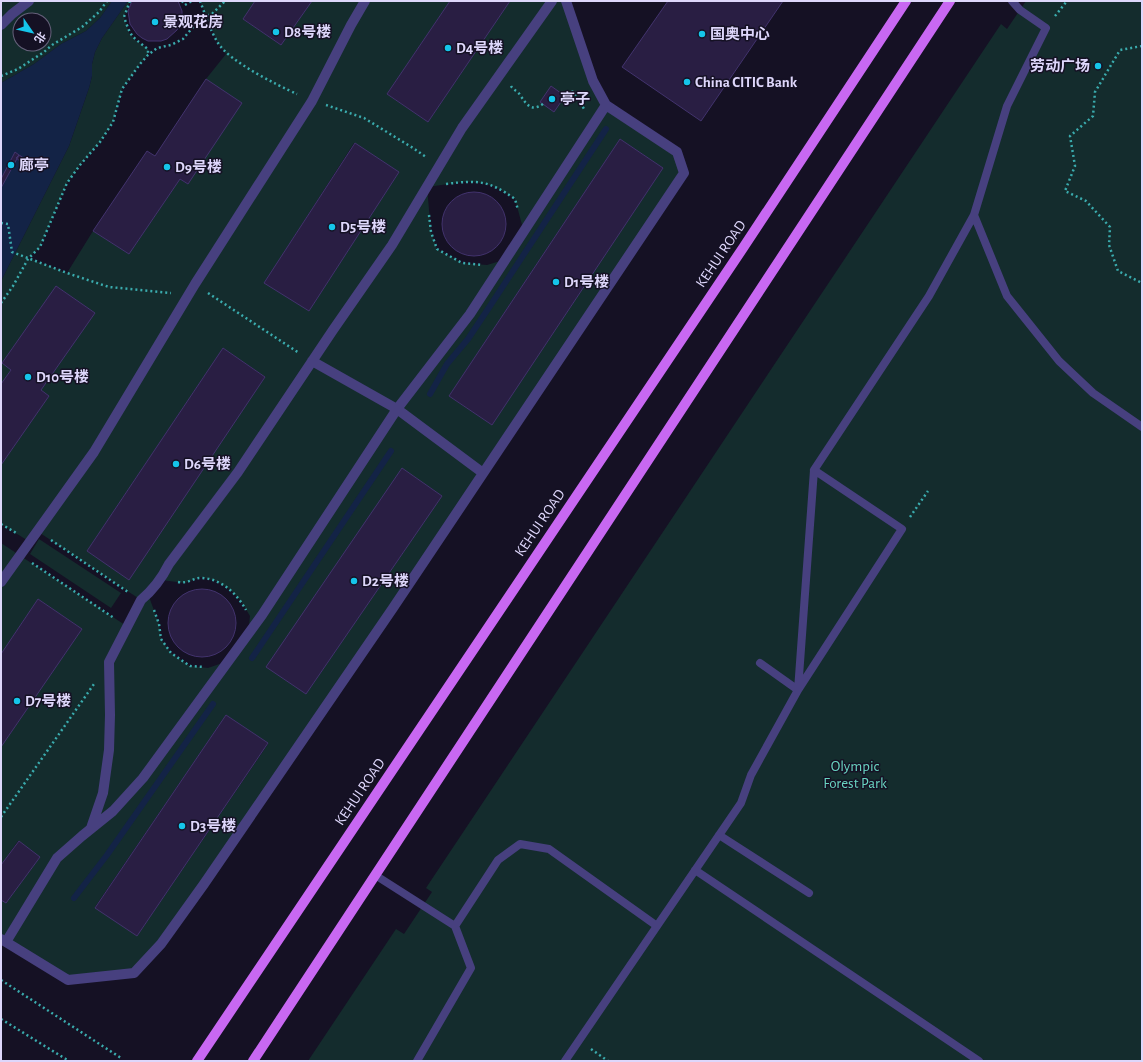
<svg xmlns="http://www.w3.org/2000/svg" width="1143" height="1062" viewBox="0 0 1143 1062" font-family="'Alegreya Sans','Noto Sans SC',sans-serif">
<style>
.green{fill:#142c2d;fill-rule:evenodd}
.water{fill:#132346}
.lines{fill:none;stroke-linecap:round;stroke-linejoin:round}
.stream{stroke:#132346;stroke-width:6}
.building{fill:#291e43;stroke:#42336d}
.path{stroke:#3aabad;stroke-width:2.5;stroke-dasharray:2 3;stroke-linecap:butt}
.lane{stroke:#47407f;stroke-width:8}
.street{stroke:#47407f;stroke-width:10}
.primary{stroke:#c868f2;stroke-width:10}
.poi-dot{fill:#15c5ea;stroke:#151124;stroke-width:1.5}
.labels{text-anchor:middle;dominant-baseline:central;stroke-width:3;stroke-linejoin:round;paint-order:stroke}
.poi-label{font-size:15px;font-weight:bold;fill:#ded7fb;stroke:#151124;text-anchor:start}
.street-label{font-size:15px;fill:#ded7fb;stroke:#151124}
.park-label{font-size:15px;fill:#69d5c2;stroke:#151124}
</style>
<rect width="100%" height="100%" fill="#151124"/>
<path class="green" d="M1 1H112L100 18 86 31 61 44 34 64 1 83ZM20 20H44V44H20Z
M128 1H130L124 17 129 33 135 40 148 49V55L140 64 122 89 113 122 100 142 80 165 67 183 40 247 28 258 67 273 93 231 129 254 180 179 188 184 206 79 226 54 218 43 200 1H255L243 19 281 45 312 1H450L387 94 428 122 510 1H566L606 105 677 152 684 173 204 884 134 973 68 980 1 939V900L6 903 40 857 18 841 1 865V747L82 629 38 599 1 654V543L128 627 141 600 37 531 30 542 1 524V465L49 396 41 390 95 313 56 286 2 363 11 370 1 384V281L69 146 89 88 92 76V64L95 52 102 38ZM620 139 663 168 492 425 449 396ZM354 143 399 172 309 311 265 282ZM463 182C487 182 495 185 515 199L524 232 507 259 487 265 462 263 437 249 431 232 427 187ZM223 348 265 377 129 579 87 551ZM402 469 442 496 306 694 267 667ZM201 577 216 581 231 590 241 601 250 616 248 634 228 661 208 668 190 666 171 653 161 639 159 624 148 594 161 580 185 583ZM226 715 268 744 137 936 95 907Z
M1026 1H1142V1061H308L396 929 404 934 432 892 426 888 1001 24 1007 29Z
M39 539 121 593 111 608 30 554Z"/>
<path class="water" d="M112 1H128L102 38 95 52 92 64V76L89 88 69 146 1 281V83L34 64 61 44 86 31 100 18Z"/>
<g class="lines">
<path class="stream" d="M430 394 447 364 468 339 490 306 606 129
M252 658 391 451
M74 898 107 855 213 704"/>
</g>
<path class="building" d="M132 1H178L182 11V18L177 30 167 39 161 41H148L142 38 137 34 130 24 128 11Z
M255 1H312L281 45 243 19Z
M450 1H510L428 122 387 94Z
M668 1H783L701 121 622 67Z
M206 79 242 103 188 184 180 179 129 254 93 231 147 151 155 156Z
M551 86 565 96 554 112 540 102Z
M620 139 663 168 492 425 449 396Z
M355 143 399 172 309 311 264 283Z
M15 152 19 155 1 188V179Z
M19 155 27 160 24 164 16 158Z
M442 224a32 32 0 1 1 64 0a32 32 0 1 1-64 0Z
M56 286 95 313 41 390 49 396 1 465V384L11 370 2 363Z
M223 348 265 377 129 580 87 551Z
M402 468 442 496 306 694 266 667Z
M168 623a34 34 0 1 1 68 0a34 34 0 1 1-68 0Z
M38 599 82 629 1 747V654Z
M226 715 268 743 137 936 95 908Z
M19 841 40 857 6 903 1 900V865Z"/>
<g class="lines">
<path class="path" d="M130 1 124 17C131 37 131 36 148 49V55
M182 1 185 5 192 1
M200 1C205 14 211 32 218 43 230 62 277 85 297 94
M1055 16 1067 1
M1142 46 1120 50 1095 92 1093 116 1070 136 1075 166 1065 191 1086 201 1110 227 1109 245 1118 271 1142 283
M1 76 18 69 44 52 52 45 82 27 99 12 107 1
M511 86C513 90 518 91 520 95 527 105 531 112 543 104
M562 94 570 91 574 92 584 109
M326 105 364 118 413 148 426 157
M446 184C478 180 488 180 515 199L518 210
M429 215 431 232 437 249 462 263 483 265
M1 223 8 224 12 252 67 273 109 287 171 293
M208 293 299 353
M1 303 13 286 28 259 40 247 67 183 80 165 100 142 113 122 122 89 140 64 148 55 157 48 171 45 183 39 193 27 206 16 212 14 225 1
M910 517 928 491
M1 524 18 534
M51 540 128 592
M32 563 114 618
M178 582C189 584 194 577 202 578 222 579 237 594 246 610
M154 610 159 624 161 639 171 653 190 666 204 667
M1 817 94 684
M1 980 121 1058
M1 1019 69 1061
M591 1049 608 1061"/>
<path class="lane" d="M974 215 1007 296 1059 361 1093 393 1142 427
M760 663 798 690 902 529 814 470
M719 835 809 893
M695 870 979 1061
M375 875 455 926
M417 1061 471 968 455 926 498 860 520 844 549 849 657 926 741 803 751 775 798 690 814 470 929 296 974 215 1007 106 1046 28 1020 10 1012 1
M565 1061 657 926"/>
<path class="street" d="M1 25 12 14 29 1
M312 361 397 409 483 473
M1 582 94 452 195 284 312 101 351 25 365 1
M91 828 103 793 109 750 110 715 109 662 141 600C153 590 162 578 169 564L238 472 333 330 392 245 462 128 552 1
M1 939 68 980 134 973 161 944 204 884 393 608 684 173 677 152 606 105 593 81 566 1
M6 942 57 858 82 836 113 811 143 778 262 615 397 409 470 314 606 105"/>
<path class="primary" d="M197 1061 743 248 906 1
M253 1061 950 1"/>
</g>
<g class="poi-dot">
<circle cx="155" cy="22" r="4"/>
<circle cx="276" cy="32" r="4"/>
<circle cx="702" cy="34" r="4"/>
<circle cx="448" cy="48" r="4"/>
<circle cx="1098" cy="66" r="4"/>
<circle cx="687" cy="82" r="4"/>
<circle cx="552" cy="99" r="4"/>
<circle cx="11" cy="165" r="4"/>
<circle cx="167" cy="167" r="4"/>
<circle cx="332" cy="227" r="4"/>
<circle cx="556" cy="282" r="4"/>
<circle cx="28" cy="377" r="4"/>
<circle cx="176" cy="464" r="4"/>
<circle cx="354" cy="581" r="4"/>
<circle cx="17" cy="701" r="4"/>
<circle cx="182" cy="826" r="4"/>
</g>
<g class="labels">
<g class="poi-label">
<text x="163" y="22">景观花房</text>
<text x="284" y="32">D8号楼</text>
<text x="710" y="34">国奥中心</text>
<text x="456" y="48">D4号楼</text>
<text x="1090" y="66" text-anchor="end">劳动广场</text>
<text x="695" y="82">China CITIC Bank</text>
<text x="560" y="99">亭子</text>
<text x="19" y="165">廊亭</text>
<text x="175" y="167">D9号楼</text>
<text x="340" y="227">D5号楼</text>
<text x="564" y="282">D1号楼</text>
<text x="36" y="377">D10号楼</text>
<text x="184" y="464">D6号楼</text>
<text x="362" y="581">D2号楼</text>
<text x="25" y="701">D7号楼</text>
<text x="190" y="826">D3号楼</text>
</g>
<g class="street-label">
<text transform="translate(721 254) rotate(-56)">KEHUI ROAD</text>
<text transform="translate(540 523) rotate(-56)">KEHUI ROAD</text>
<text transform="translate(360 792) rotate(-56)">KEHUI ROAD</text>
</g>
<g class="park-label">
<text x="855" y="766">Olympic<tspan x="855" dy="17">Forest Park</tspan></text>
</g>
</g>
<rect width="1143" height="1062" fill="none" stroke="#ded7fb" stroke-width="4"/>
<g transform="translate(32 32) rotate(124)"><circle r="19" fill="#151124" stroke="#65607a"/>
<path d="M0-3L7 15L0 10L-7 15Z" fill="#15c5ea"/>
<text y="-6" font-size="11" font-weight="bold" text-anchor="middle" fill="#ded7fb">北</text>
</g>
</svg>
